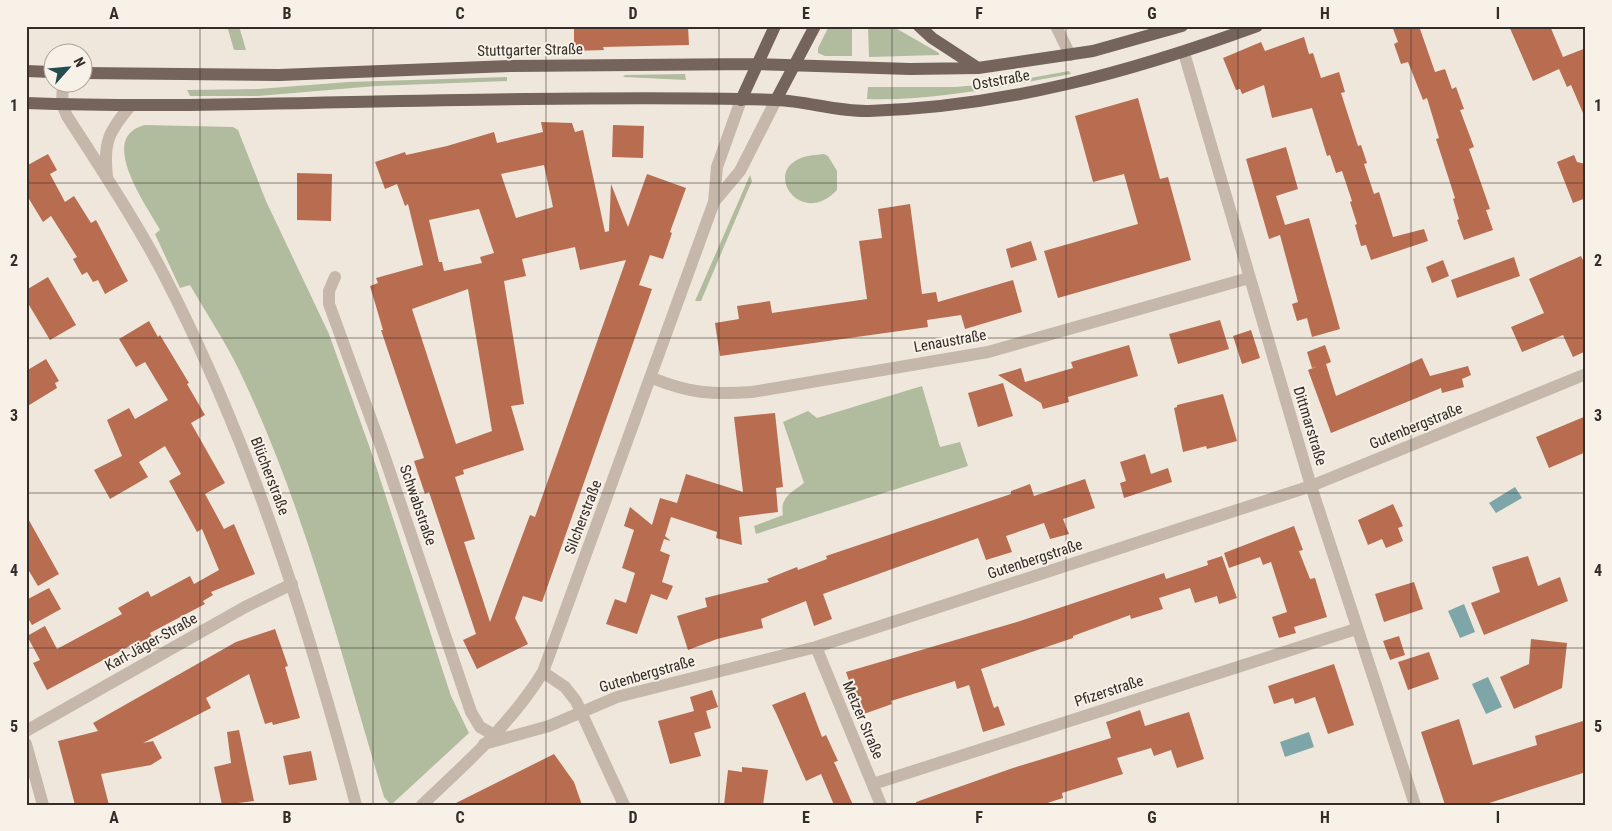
<svg xmlns="http://www.w3.org/2000/svg" width="1612" height="831" viewBox="0 0 1612 831" font-family="'Roboto Condensed',sans-serif">
<style>
.green{fill:#b1bc9e}
.water{fill:#7ea6a9}
.building{fill:#b86d51;fill-rule:evenodd}
.lines{fill:none;stroke-linecap:round;stroke-linejoin:round}
.minor{stroke:#c5b7a9;stroke-width:12}
.major{stroke:#74645b;stroke-width:12}
.grid{fill:none;stroke:#342c28;stroke-width:1;stroke-opacity:0.55}
.labels{text-anchor:middle;dominant-baseline:central;stroke-width:4;stroke-linejoin:round;paint-order:stroke}
.street-label{font-size:15px;fill:#342c28;stroke:#f7f1e8}
.neatline{fill:none;stroke:#342c28;stroke-width:2}
.grid-label{font-size:16px;text-anchor:middle;font-weight:bold;fill:#342c28}
</style>
<rect width="100%" height="100%" fill="#efe7dc"/>
<path class="green" d="M227 26H239L246 50H234Z
M829 26H852V56H825L818 53V48Z
M868 26H892L939 53V55L869 57Z
M1069 71 1071 74C1004 86 936 101 867 99L868 87H955L1002 83Z
M685 74 686 80 623 77 625 75Z
M507 77V81L376 86 258 96H190L187 90 258 89 348 82Z
M145 125 233 127 238 130 266 201 329 334 372 454 451 696 469 733 391 805 384 797C341 654 304 505 239 370 225 341 206 313 190 285L180 288 155 234 160 230C147 206 96 137 145 125Z
M824 154 828 156 837 171V190C802 228 762 173 801 158 808 155 816 155 824 154Z
M750 175 752 181 745 197 701 301H695Z
M922 386 940 447 960 442 968 466 756 534 754 526 783 515C780 497 791 493 804 483L783 422 808 411 817 418Z"/>
<path class="water" d="M1515 487 1522 498 1496 513 1489 503Z
M1464 604 1475 632 1460 638 1448 611Z
M1488 677 1502 707 1486 714 1472 684Z
M1309 732 1314 747 1285 757 1280 742Z"/>
<path class="building" d="M574 26H688L689 45 603 47 604 50 574 51Z
M1392 26H1419L1435 72 1445 69 1452 89 1456 87 1464 109 1460 110 1474 147 1469 149 1490 209 1486 210 1493 230 1464 240 1457 220 1459 219 1453 199 1455 198 1436 139 1439 138 1427 98 1423 100 1408 62 1401 64 1394 44 1398 42Z
M1509 26H1550L1563 57 1586 48V120L1571 85 1567 87 1559 69 1533 81Z
M1304 37 1309 54 1313 53 1321 78 1339 72 1345 92 1341 93 1358 146 1361 145 1367 163 1364 164 1374 194 1379 192 1393 237 1424 229 1428 241 1371 260 1366 245 1361 246 1355 225 1357 224 1350 202 1352 201 1342 171 1336 173 1330 155 1327 156 1312 108 1272 118 1264 85 1242 94 1240 89 1236 90 1223 58 1261 42 1265 51Z
M1138 98 1160 179 1168 177 1191 260 1058 298 1044 251 1138 224 1124 174 1093 182 1075 116Z
M541 122 572 123 575 132 583 130 605 232 609 231 611 184 628 227 647 174 686 188 670 232 672 233 663 259 650 255 639 285 652 289 542 602 523 596 515 618 528 644 477 669 463 640 476 634 429 492 425 494 414 461 424 458 381 330H383L370 286 378 283 376 278 423 265 408 204 405 206 397 184 385 189 375 162 405 152 406 155 447 146 494 132 497 143 543 132ZM544 165 553 207 516 218 501 174ZM479 209 494 253 480 257 482 263 444 271 442 262H439L429 220ZM575 247 580 270 626 260 535 517 530 515 490 622 464 542 475 539 455 477 464 474 463 470 524 450 511 406 524 404 504 281 526 276 522 259ZM468 289 492 431 456 444 412 309Z
M613 125 644 126 643 158 612 157Z
M1286 147 1298 189 1276 196 1285 225 1309 218 1340 329 1312 337 1307 318 1297 321 1292 304 1298 302 1280 235 1269 239 1246 159Z
M48 154 57 170 50 174 65 202 74 196 91 223 96 220 128 281 105 294 98 280 93 282 87 272 82 275 73 259 77 257 51 216 43 222 26 194V166Z
M1574 155 1577 162 1586 164V198L1573 203 1557 162Z
M297 173 332 174 331 221 297 220Z
M910 204 922 294 936 292 938 302 1013 280 1022 312 965 329 961 315 927 320 928 327 720 356 715 323 739 319 737 306 770 301 772 313 867 299 859 241 882 238 878 209Z
M1031 241 1037 260 1011 268 1006 249Z
M1581 256 1586 266V351L1573 357 1563 335 1522 352 1511 327 1544 313 1529 279Z
M1514 257 1520 276 1457 298 1451 280Z
M1443 260 1449 276 1432 283 1426 267Z
M48 277 76 325 50 340 26 300V290Z
M1220 320 1229 349 1178 364 1169 334Z
M149 321 158 337 160 335 189 383 187 384 205 415 191 423 225 483 205 494 224 529 234 524 255 574 211 592 213 595 203 601 205 604 150 633 152 637 138 645 137 642 47 690 33 663 40 660 27 636 45 626 57 649 122 614 118 608 148 591 151 597 190 576 194 584 219 570 202 529 197 532 169 481 181 474 165 446 139 462 148 477 110 499 94 470 122 456 107 420 129 408 135 419 168 400 145 362 136 367 119 339Z
M1251 330 1260 358 1242 364 1233 336Z
M1129 345 1138 376 1068 397 1069 402 1043 409 1041 403 998 375 1021 368 1025 382 1073 368 1071 362Z
M1325 345 1331 362 1326 364 1336 396 1422 358 1430 376 1468 366 1471 375 1462 379 1464 387 1442 393 1441 388 1331 433 1308 370 1318 366 1312 368 1307 352Z
M46 359 59 381 55 383 57 388 26 407V371Z
M1003 383 1013 416 978 427 968 393Z
M1223 394 1237 441 1207 449 1206 446 1183 452 1174 408 1177 407V405Z
M775 413 783 487 776 488 778 512 739 517 742 545 716 538 717 532 671 517 665 536 671 541 664 539 660 551 670 555 662 582 673 586 667 600 651 594 637 634 606 624 615 599 626 603 635 573 622 568 634 530 624 526 630 507 652 525 660 498 677 503 686 474 743 492 734 417Z
M1586 416V452L1549 468 1536 437Z
M1145 454 1151 474 1168 468 1172 482 1124 498 1120 483 1126 481 1120 462Z
M1085 479 1095 508 1063 519 1069 534 1050 539 1044 523 1006 536 1012 552 986 560 978 538 823 594 832 619 814 626 806 601 761 619 763 628 717 639 688 650 677 616 707 607 705 598 769 582 767 579 797 567 798 570 827 559 826 556 1011 494V491L1030 484 1034 496Z
M1393 504 1403 526 1398 528 1403 541 1386 548 1382 539 1368 545 1358 520Z
M26 515 59 574 38 586 26 566Z
M1294 526 1303 550 1299 551 1310 579 1315 578 1327 617 1294 627 1296 633 1279 638 1272 617 1287 612 1271 562 1263 565 1260 557 1229 568 1224 553Z
M1222 556 1237 598 1219 604 1217 596 1195 603 1190 588 1159 598 1163 609 1131 619 1130 615 1073 636V638L981 669 994 708 998 706 1005 725 983 732 969 685 957 689 955 681 891 701 892 704 861 715 846 672 1017 622 1164 573 1166 579 1208 565 1207 561Z
M1528 556 1538 586 1560 577 1568 601 1484 635 1471 603 1500 592 1492 567Z
M1414 582 1423 609 1384 622 1375 594Z
M49 588 61 609 32 625 26 615V600Z
M275 629 288 666 285 667 300 718 273 725 272 722 265 724 249 674 206 698 211 708 143 743 153 741 162 758 151 765 101 774 109 805H75L58 741 98 731 93 723 236 642Z
M1399 636 1405 655 1390 660 1383 641Z
M1531 639 1567 643 1562 688 1514 709 1500 677 1529 664Z
M1429 652 1439 679 1408 690 1398 662Z
M1334 664 1354 725 1328 734 1315 697 1295 704 1293 698 1274 704 1268 686Z
M712 690 718 707 706 711 711 728 694 733 701 756 670 764 658 721 694 711 690 697Z
M805 692 822 737 826 735 838 761 834 762 853 805H834L821 774 806 781 776 713 772 705Z
M1140 710 1145 726 1189 712 1204 759 1177 768 1171 750 1154 756 1151 748 1117 758 1123 774 1062 793 1063 798 1041 805H916V802L1013 768 1111 738 1106 722Z
M1459 719 1473 765 1537 745 1535 736 1586 720V772L1483 805H1445L1421 732Z
M239 730 254 801 222 805 214 767 231 763 227 732Z
M311 751 317 780 289 785 283 756Z
M554 754 574 782 582 805H452Z
M742 767 768 770 763 805H724L728 770 742 772Z"/>
<g class="lines">
<path class="minor" d="M1056 26 1070 55
M1184 53 1311 486 1415 805
M63 82 62 104 67 116C101 169 136 221 165 277 251 444 308 624 356 805
M107 176C103 142 109 131 131 105
M714 202 740 171 776 100
M335 277 329 291V304L383 452 471 712 480 727 494 735
M652 378C689 393 712 395 752 392L988 352 1249 278
M816 647 881 805
M543 672 565 687 576 701 624 805
M26 731 245 607 292 584
M26 744 43 805
M484 744 549 726 617 697 816 647 1311 486 1586 374
M873 784 1356 629
M422 805C466 763 511 724 543 672L714 202 717 167 741 100"/>
<path class="major" d="M919 26 932 38 978 68
M26 71 52 72
M82 73 279 75 511 66 757 64 910 69 978 68 1093 51 1182 26
M741 100 775 26
M776 100 815 26
M26 103C193 109 359 100 526 99 609 98 693 97 776 100 807 101 838 112 869 111 1004 107 1131 72 1257 26"/>
</g>
<path class="grid" d="M200 26V805M373 26V805M546 26V805M719 26V805M892 26V805M1066 26V805M1238 26V805M1411 26V805M26 183H1586M26 338H1586M26 493H1586M26 648H1586"/>
<g class="labels">
<g class="street-label">
<text transform="translate(530 50) rotate(-1)">Stuttgarter Straße</text>
<text transform="translate(1001 80) rotate(-10)">Oststraße</text>
<text transform="translate(950 341) rotate(-10)">Lenaustraße</text>
<text transform="translate(1310 426) rotate(73)">Dittmarstraße</text>
<text transform="translate(1416 426) rotate(-22)">Gutenbergstraße</text>
<text transform="translate(270 476) rotate(69)">Blücherstraße</text>
<text transform="translate(418 505) rotate(71)">Schwabstraße</text>
<text transform="translate(583 517) rotate(-69)">Silcherstraße</text>
<text transform="translate(1035 559) rotate(-18)">Gutenbergstraße</text>
<text transform="translate(151 642) rotate(-29)">Karl-Jäger-Straße</text>
<text transform="translate(647 674) rotate(-16)">Gutenbergstraße</text>
<text transform="translate(1109 691) rotate(-18)">Pfizerstraße</text>
<text transform="translate(863 720) rotate(67)">Metzer Straße</text>
</g>
</g>
<rect width="1612" height="831" fill="none" stroke="#f7f1e8" stroke-width="55"/>
<g transform="translate(68 68) rotate(63)"><circle r="24" fill="#f7f1e8" stroke="#a9a29b"/>
<path d="M0-4L9 19L0 12L-9 19Z" fill="#234c50"/>
<text y="-8" font-size="14" font-weight="bold" text-anchor="middle" fill="#342c28">N</text>
</g>
<rect x="28" y="28" width="1556" height="776" class="neatline"/>
<g class="grid-label">
<text x="114" y="19">A</text>
<text x="287" y="19">B</text>
<text x="460" y="19">C</text>
<text x="633" y="19">D</text>
<text x="806" y="19">E</text>
<text x="979" y="19">F</text>
<text x="1152" y="19">G</text>
<text x="1325" y="19">H</text>
<text x="1498" y="19">I</text>
<text x="14" y="111">1</text>
<text x="1598" y="111">1</text>
<text x="14" y="266">2</text>
<text x="1598" y="266">2</text>
<text x="14" y="421">3</text>
<text x="1598" y="421">3</text>
<text x="14" y="576">4</text>
<text x="1598" y="576">4</text>
<text x="14" y="732">5</text>
<text x="1598" y="732">5</text>
<text x="114" y="823">A</text>
<text x="287" y="823">B</text>
<text x="460" y="823">C</text>
<text x="633" y="823">D</text>
<text x="806" y="823">E</text>
<text x="979" y="823">F</text>
<text x="1152" y="823">G</text>
<text x="1325" y="823">H</text>
<text x="1498" y="823">I</text>
</g>
</svg>
